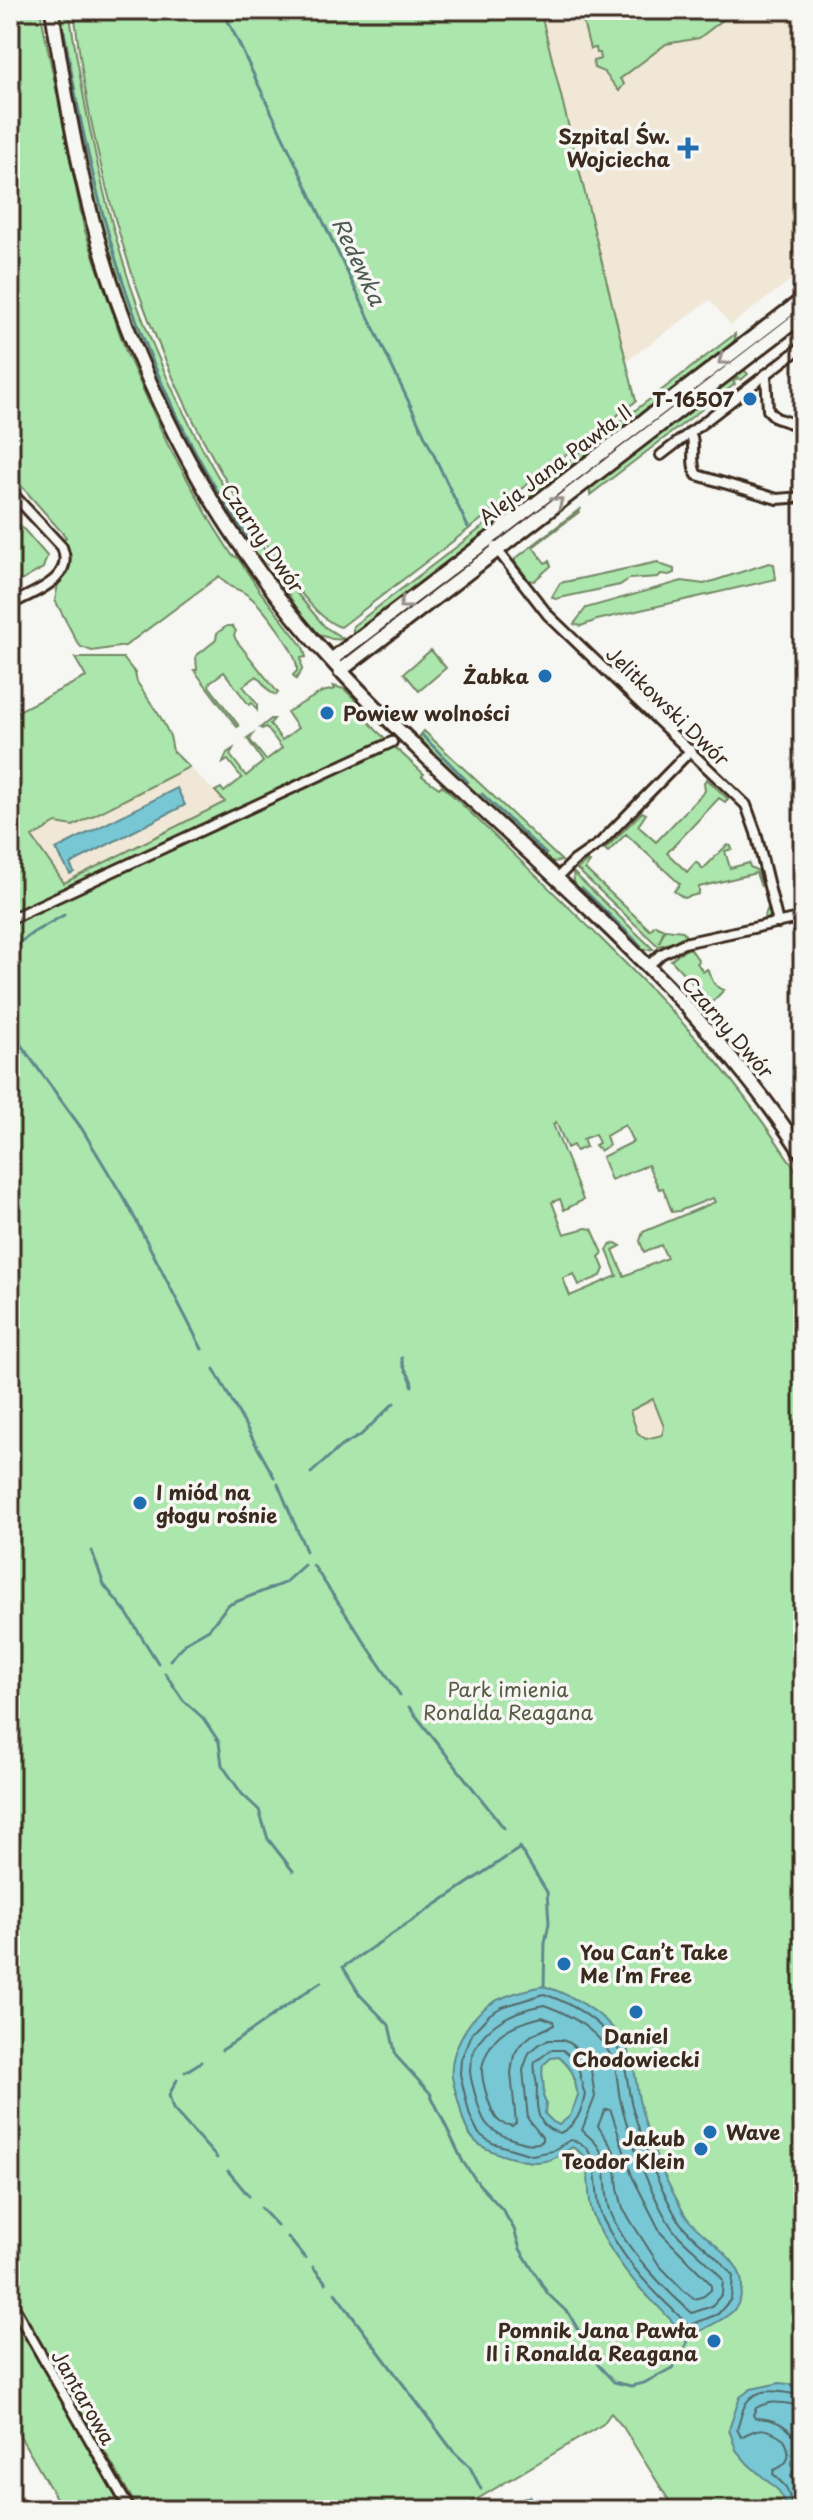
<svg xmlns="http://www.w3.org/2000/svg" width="813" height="2520" viewBox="0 0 813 2520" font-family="'Playpen Sans',sans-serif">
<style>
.built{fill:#f0e7d6}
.green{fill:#abe6ac;stroke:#738865;stroke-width:2;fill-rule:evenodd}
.water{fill:#78c7d5;stroke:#60888c;stroke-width:2;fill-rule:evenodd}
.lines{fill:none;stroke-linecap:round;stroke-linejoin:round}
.shore{stroke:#536967;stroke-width:2}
.stream{stroke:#60888c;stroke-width:3}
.street-casing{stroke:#3b2a1e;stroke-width:14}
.secondary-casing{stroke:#3b2a1e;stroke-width:18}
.street{stroke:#f6f6f2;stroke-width:8}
.secondary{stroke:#f6f6f2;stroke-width:12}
.oneway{stroke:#989088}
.poi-dot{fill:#1f6fb2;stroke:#f6f6f2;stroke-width:3}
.labels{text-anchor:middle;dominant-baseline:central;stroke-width:7;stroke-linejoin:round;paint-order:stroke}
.poi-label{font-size:20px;font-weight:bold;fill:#3b2a1e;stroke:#f6f6f2;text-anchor:end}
.street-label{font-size:20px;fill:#3b2a1e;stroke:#f6f6f2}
.park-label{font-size:20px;fill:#575942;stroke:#f6f6f2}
.water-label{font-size:22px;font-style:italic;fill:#4d5955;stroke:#f6f6f2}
</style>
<rect width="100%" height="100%" fill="#f6f6f2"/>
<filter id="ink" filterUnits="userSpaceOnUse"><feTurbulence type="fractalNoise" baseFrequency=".0125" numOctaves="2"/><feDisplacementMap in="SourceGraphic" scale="16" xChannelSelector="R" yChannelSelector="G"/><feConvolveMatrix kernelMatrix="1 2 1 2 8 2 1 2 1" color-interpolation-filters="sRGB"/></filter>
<g filter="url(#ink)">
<path class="built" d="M540 10H803V271L731 325 710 300 625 362Z
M189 767 226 802 64 883 31 837 56 823 73 826Z
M653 1399 664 1427 662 1435 646 1439 638 1434 630 1411Z"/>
<path class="green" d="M10 10H40L84 228 126 352 168 445 213 525 232 555 238 558 259 590 303 647 306 657 301 658 302 670 296 679 293 675 297 671C299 653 264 608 249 596 237 586 232 592 219 576L125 646 92 651 81 647 77 642 55 600 58 584 67 575 70 565 69 554 62 542 66 537 10 473Z
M58 10H69C82 93 97 175 121 255 145 337 182 415 225 489L218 495C203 482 194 456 184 438 112 306 82 157 58 10Z
M74 10H540L636 401 341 627C316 620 287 574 272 553 161 393 95 203 74 10Z
M580 10H736L699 38 666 44 620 79 624 84 619 91 604 72 594 68 593 61 601 59 600 53H597L596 48 590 49Z
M735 334V339L730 347 353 634V626Z
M739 371H745L748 374 741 380 738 378 733 382 735 384 590 495V485Z
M228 495 268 555 267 564 250 547 220 502Z
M581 508 579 512 533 547 545 563 549 561 551 566 534 581 529 580 515 562V559Z
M10 521 21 526 47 556 43 568 21 581 10 577Z
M658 562 659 564 674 569V573L669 575 661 574 658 577 629 579 620 585 555 599 552 597 560 583Z
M769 563 774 564 776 579 597 620 581 626 574 624 586 608 682 581 704 584Z
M289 584 325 627 344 639C312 644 297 608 283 585Z
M227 626H232L236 631 234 635 236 640 278 693 276 695 270 692 257 676 243 686 257 704V710L252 703 249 705 224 672 210 682 209 686 239 726 237 727 194 670H197L196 656 216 640 217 633Z
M431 650 446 668 419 691 404 673Z
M75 658H123L135 673 137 682 161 718 170 736 173 751 189 767 73 826 56 823 32 837 64 883 225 802 215 791 221 788 224 792 242 778 228 760 223 763 227 753 233 749 230 755 246 776 263 762 247 738 253 734 250 740 266 760 282 748 266 727 262 729 260 728 271 719H274L270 724 282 740 298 728 287 712 322 692 335 689 333 686 344 689 359 703 356 707 376 730 424 774 422 776 439 788 442 785C528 869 617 950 697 1039 736 1083 771 1132 803 1181V2510H675L623 2427 611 2413 603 2424 459 2510H161L155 2499 134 2502 10 2290V715L86 677ZM556 1122 567 1148 573 1145 576 1151 586 1147 583 1139 595 1134 599 1143 595 1145 600 1151 609 1145 606 1136 625 1125 633 1142 602 1157 611 1180 648 1165 659 1189 663 1188 672 1212 679 1211 713 1198 715 1202 643 1232 640 1241 644 1252 661 1245 667 1258 624 1276 613 1250 621 1246 616 1243 610 1245 607 1250 617 1276 570 1296 563 1278 574 1274 579 1285 601 1276 604 1269 599 1257 603 1253 592 1229 586 1228 564 1234 552 1202 560 1199 564 1210 583 1200 553 1124ZM653 1399 664 1427 662 1435 646 1439 638 1434 630 1411Z
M424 731 562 861 553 862 542 857 438 759 419 737Z
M707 779 728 799 725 802 719 798 667 853 687 872 696 862 703 869 727 845 731 846 732 849 725 851 730 868 749 863 750 867 758 871 761 887 756 873 699 887V894L684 898 674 891 680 884 626 834 608 852 605 849 642 812 646 814 638 826 656 842 705 791 704 782Z
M588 861 590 862 585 869 650 930 655 925 664 929 659 943 665 929 683 931 686 937 763 920 767 910 770 912 771 916 764 921 658 946 577 869Z
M573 872 653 949 643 950 636 947 582 894 574 882Z
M690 948 699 961 697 963 703 972 707 969C712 977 712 987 724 990L711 1003 671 960 679 953Z
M10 2309 123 2510H63L10 2419Z"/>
<path class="water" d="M177 788 185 805 70 864 74 872 70 874 56 849Z
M544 1986C580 1998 617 2020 631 2058 636 2071 636 2086 639 2100 647 2133 659 2169 676 2198 680 2205 683 2213 688 2219 703 2238 741 2258 742 2284 743 2324 705 2319 687 2343 674 2319 658 2308 639 2287 623 2269 605 2243 595 2220 586 2201 591 2178 585 2159 583 2153 577 2150 572 2147 546 2168 531 2163 502 2155 492 2151 483 2149 475 2141 467 2133 462 2118 460 2107 457 2097 454 2087 452 2077 449 2053 467 2021 486 2007 502 1995 525 1990 544 1986ZM559 2057C565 2063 572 2069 574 2077 575 2085 573 2087 578 2095L570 2116 559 2125 553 2122 545 2114 546 2103 543 2096C546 2085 540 2076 543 2065L551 2058Z
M780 2383 796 2385 803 2390V2510H787L779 2491 748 2464 736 2450 729 2429 740 2397 751 2389Z"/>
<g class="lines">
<path class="shore" d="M544 1994C577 2005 614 2028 624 2064 628 2077 628 2092 632 2106 641 2137 651 2169 666 2197 671 2206 675 2216 681 2224 697 2243 719 2256 733 2276L731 2299 718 2314 688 2326C679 2314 668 2306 658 2295 636 2273 617 2247 603 2219 591 2195 605 2144 570 2140L552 2151 532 2155 492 2143 479 2134 470 2116 460 2074 461 2059 473 2032 490 2014 502 2007Z
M544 2005C573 2015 606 2035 615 2067 618 2079 618 2092 621 2103 629 2136 642 2171 657 2201 662 2211 668 2224 676 2233 691 2249 710 2262 723 2280L722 2294 712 2306 692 2313C664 2289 622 2246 610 2210 604 2192 608 2163 599 2148 595 2141 588 2136 582 2130L595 2097 591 2070 583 2055 570 2043 562 2040H549L541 2043 529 2053 523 2070 528 2119 542 2137V2142C530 2146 523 2142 512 2139 485 2130 482 2121 475 2094 473 2086 470 2078 470 2070 472 2030 510 2011 544 2005Z
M542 2017 553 2021 554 2025 532 2035 520 2045 514 2055 511 2073 516 2123 512 2126C509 2125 503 2124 500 2122 491 2116 481 2079 482 2068 483 2061 488 2050 492 2044 503 2027 524 2022 542 2017Z
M551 2050H563C586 2069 576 2072 585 2094 582 2111 576 2126 560 2133 536 2128 536 2107 537 2088 537 2079 533 2072 535 2062Z
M608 2109 611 2111 632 2176 661 2233 711 2284V2290L704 2296 695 2299 683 2290 659 2265 623 2209 618 2188 614 2151 598 2126 604 2111Z
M803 2406C785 2404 773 2398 756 2408L753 2415 755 2418C792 2419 808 2445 791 2476L803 2501
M794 2510 786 2487 773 2474 774 2470C791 2464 791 2453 784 2439 766 2426 759 2427 741 2437L737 2429C740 2421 742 2410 746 2403 759 2384 786 2393 803 2396"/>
<path class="stream" d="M223 10 468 527
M64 31C92 197 131 346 218 492
M223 501 247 536
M422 735 468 782
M482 794 546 854
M582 888 641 946
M10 950 34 932 64 915
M10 1030 82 1129 128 1205 202 1349
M402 1358C401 1369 413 1376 412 1386
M214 1369 274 1477
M311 1473 340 1447 361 1435 394 1403
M278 1484 306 1551
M92 1551 104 1585 126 1612 158 1663
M313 1565 400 1695
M170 1660 188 1641 209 1629 228 1605 284 1583 304 1565
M165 1673 183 1700 203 1718 219 1742 222 1765 242 1794 259 1810 268 1839 293 1871
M409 1707 504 1828
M519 1847 547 1892 549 1923 545 1943 544 1986
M520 1848 343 1967 360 1995 389 2025 396 2056 430 2093 463 2162 478 2183 502 2209 514 2229 520 2249 548 2294 569 2314 599 2366 614 2382 631 2386 644 2383 672 2368 687 2343
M222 2050C256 2029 287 2004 321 1982
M185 2072 201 2062
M177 2080 169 2095 173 2109 217 2158
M228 2171 249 2196
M261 2208 277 2225
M288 2237 305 2258
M313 2267 326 2283
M335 2293 453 2451 470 2467 481 2489
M495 2510 530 2497"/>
<g class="street-casing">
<path id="street" d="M766 374 768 410 776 418 797 425 803 461
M690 432C697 445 689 463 697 475L777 499 803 497
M661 455 803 346
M10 491 62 547C76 580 32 592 10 605
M495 547 548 615 746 805 756 833 778 923
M557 878 574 861 600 843 691 750
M10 919 392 742
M647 967 661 954 684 943 803 917
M10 2300 130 2510"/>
</g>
<g class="secondary-casing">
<path id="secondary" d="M52 10C63 80 74 149 92 218 137 387 221 543 341 671 493 834 681 966 803 1155
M331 660 803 299
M340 671 803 315"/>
</g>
<use href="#street" class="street"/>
<use href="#secondary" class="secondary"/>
</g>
<defs><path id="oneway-chevron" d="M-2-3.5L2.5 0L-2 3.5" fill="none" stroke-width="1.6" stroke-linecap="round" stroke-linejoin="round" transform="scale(2)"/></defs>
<g class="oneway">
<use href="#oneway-chevron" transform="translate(723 360) rotate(143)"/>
<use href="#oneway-chevron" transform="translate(558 502) rotate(-38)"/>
<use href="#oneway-chevron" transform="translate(404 604) rotate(143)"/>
</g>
</g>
<g class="poi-dot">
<path d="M684 136h8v8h8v8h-8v8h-8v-8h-8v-8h8z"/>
<circle cx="750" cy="399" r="8"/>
<circle cx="545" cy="676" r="8"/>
<circle cx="327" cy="713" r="8"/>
<circle cx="140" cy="1503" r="8"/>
<circle cx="564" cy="1964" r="8"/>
<circle cx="636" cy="2012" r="8"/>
<circle cx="710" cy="2132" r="8"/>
<circle cx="701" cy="2149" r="8"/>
<circle cx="714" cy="2341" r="8"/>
</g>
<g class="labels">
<g class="poi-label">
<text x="670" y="136">Szpital Św.<tspan x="670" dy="23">Wojciecha</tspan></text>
<text x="734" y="399">T-16507</text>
<text x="529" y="676">Żabka</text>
<text x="343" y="713" text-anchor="start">Powiew wolności</text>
<text x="156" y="1492" text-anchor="start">I miód na<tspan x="156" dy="23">głogu rośnie</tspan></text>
<text x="580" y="1952" text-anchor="start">You Can’t Take<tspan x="580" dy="23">Me I’m Free</tspan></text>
<text x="636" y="2036" text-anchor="middle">Daniel<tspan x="636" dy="23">Chodowiecki</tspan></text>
<text x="726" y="2132" text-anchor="start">Wave</text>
<text x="685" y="2138">Jakub<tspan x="685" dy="23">Teodor Klein</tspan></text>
<text x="698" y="2330">Pomnik Jana Pawła<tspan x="698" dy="23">II i Ronalda Reagana</tspan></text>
</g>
<g class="street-label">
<text transform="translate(555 464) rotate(-37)">Aleja Jana Pawła II</text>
<text transform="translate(263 538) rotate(55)">Czarny Dwór</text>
<text transform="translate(668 706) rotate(44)">Jelitkowski Dwór</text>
<text transform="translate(728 1027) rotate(49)">Czarny Dwór</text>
<text transform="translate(84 2397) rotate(60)">Jantarowa</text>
</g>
<g class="park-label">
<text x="508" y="1689">Park imienia<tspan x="508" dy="23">Ronalda Reagana</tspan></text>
</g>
<g class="water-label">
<text transform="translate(360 261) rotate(65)">Redewka</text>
</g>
</g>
<rect width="813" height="2520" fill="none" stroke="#f6f6f2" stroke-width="40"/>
<rect x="20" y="20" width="773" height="2480" fill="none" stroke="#3b2a1e" stroke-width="3" filter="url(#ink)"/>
</svg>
